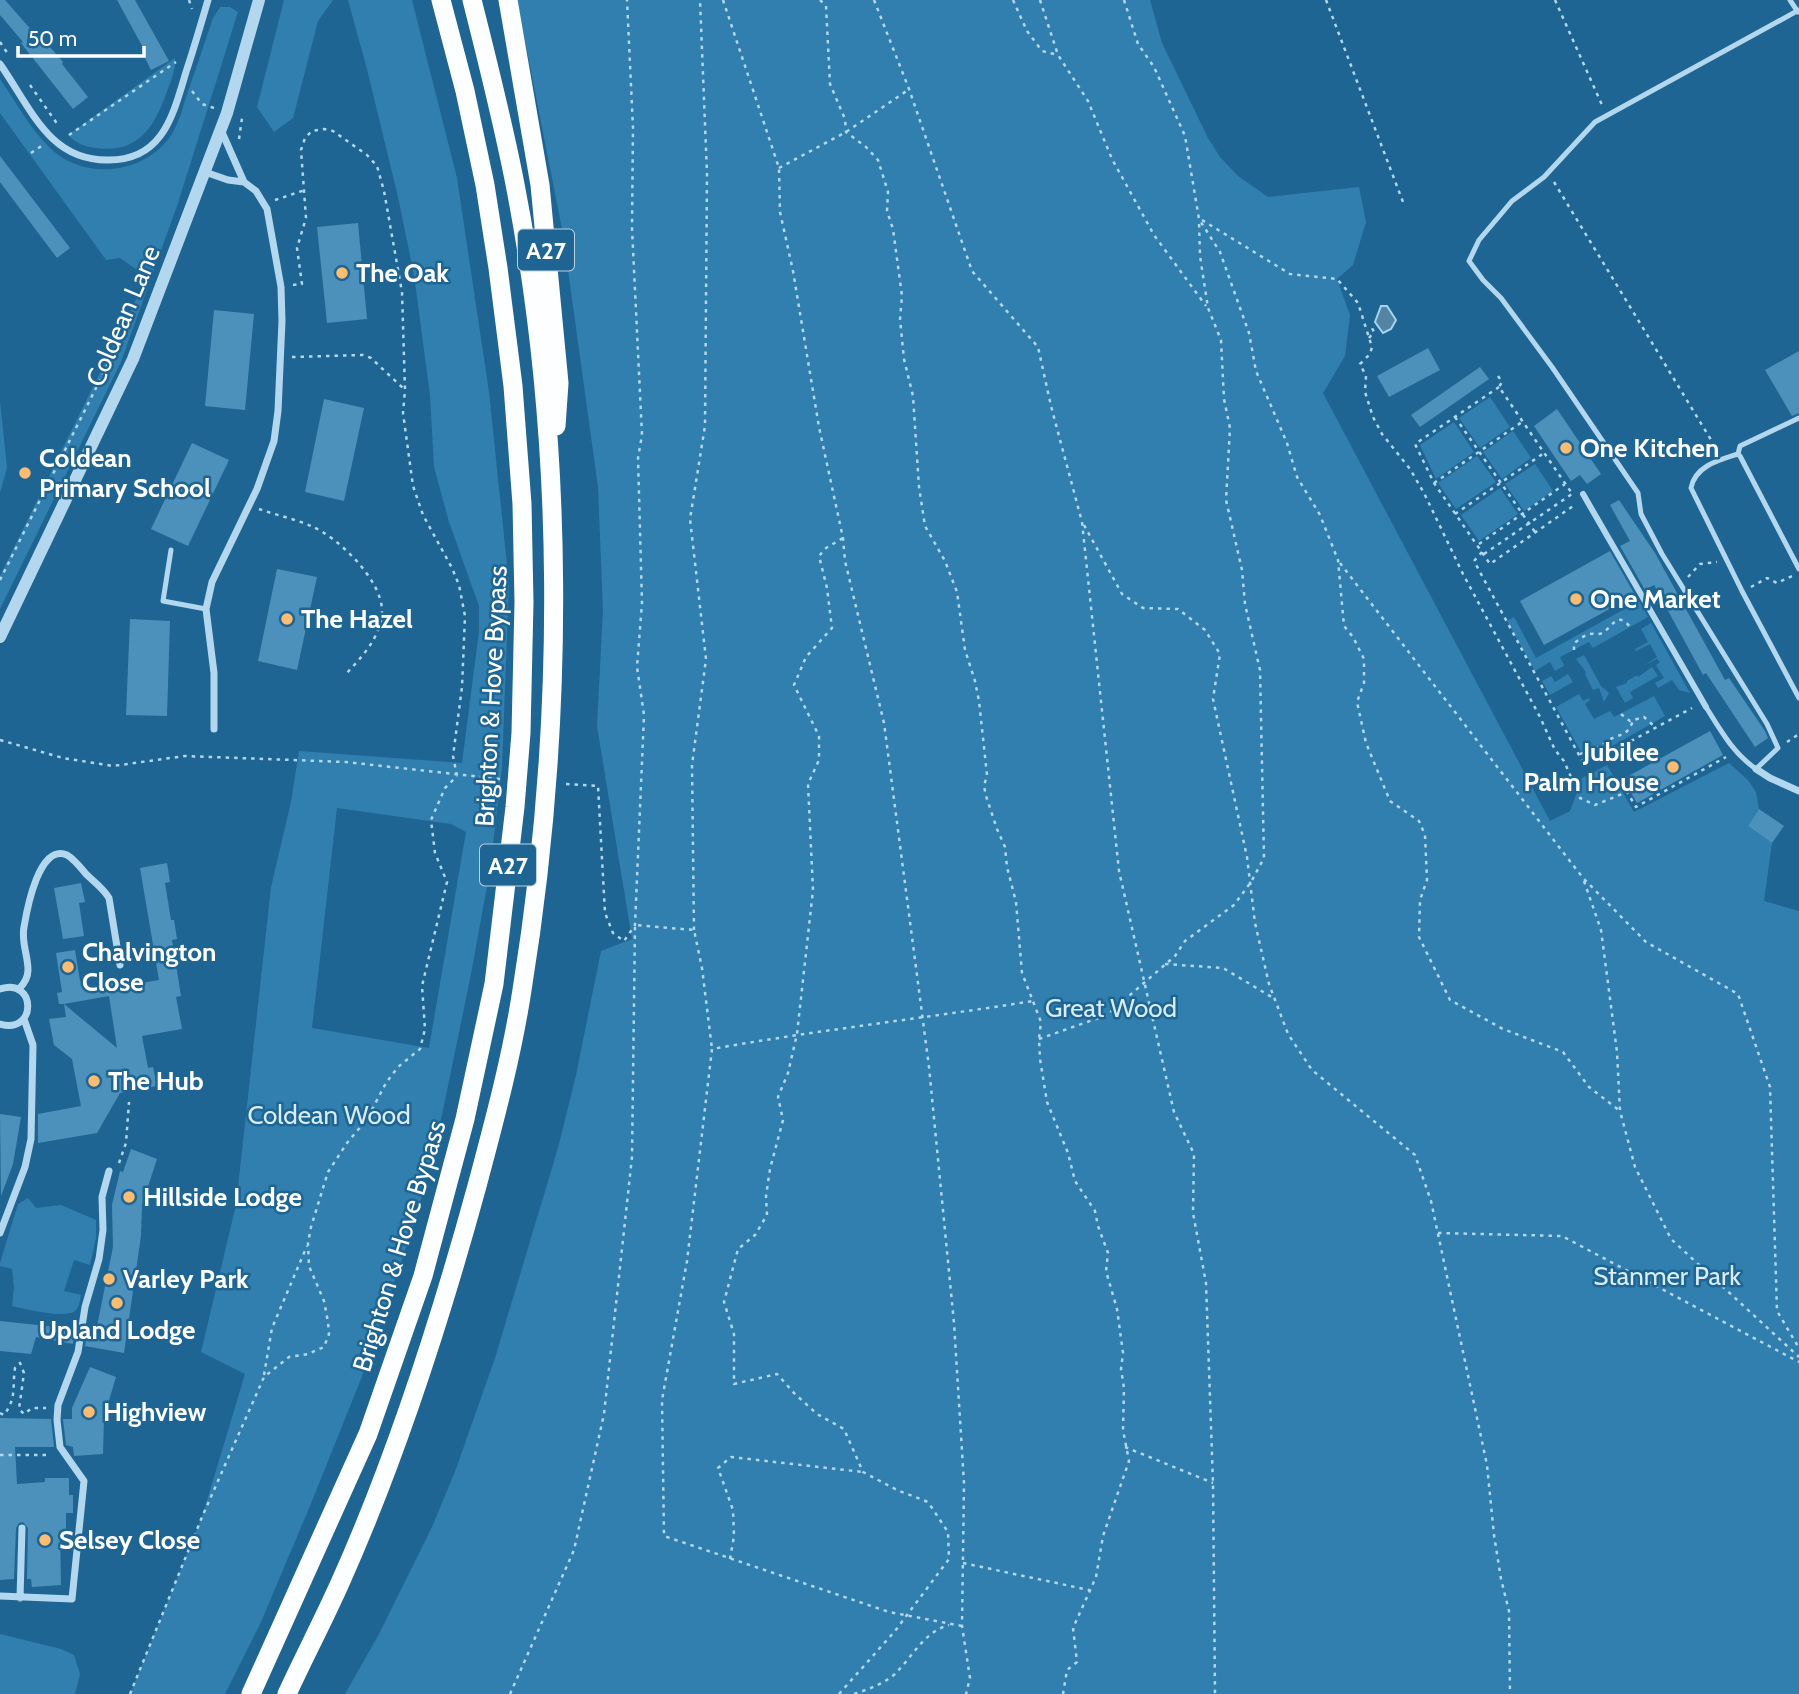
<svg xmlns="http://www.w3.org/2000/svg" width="1799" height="1694" viewBox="0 0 1799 1694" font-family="Cabin,sans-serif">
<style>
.green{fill:#307faf;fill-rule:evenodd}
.water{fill:#5484a3;stroke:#a5d4ef;stroke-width:2}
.building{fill:#4c91bc;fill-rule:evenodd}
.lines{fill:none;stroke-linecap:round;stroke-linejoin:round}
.path{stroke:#b2d7ee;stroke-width:2.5;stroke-dasharray:3.5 5;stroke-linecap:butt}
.service{stroke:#b2d7ee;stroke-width:5}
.pedestrian{stroke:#b2d7ee;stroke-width:6}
.minor{stroke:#b2d7ee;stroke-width:7}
.tertiary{stroke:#b2d7ee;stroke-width:12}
.trunk{stroke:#fcfeff;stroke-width:19}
.poi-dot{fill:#fcbc72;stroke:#1f6593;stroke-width:2.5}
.labels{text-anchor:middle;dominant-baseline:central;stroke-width:5;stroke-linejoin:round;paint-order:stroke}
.shield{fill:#1f6593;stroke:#bcd1df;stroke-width:2}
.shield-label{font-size:24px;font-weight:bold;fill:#fff}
.poi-label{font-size:26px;font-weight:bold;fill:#fff;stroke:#1f6593;text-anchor:start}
.street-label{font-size:26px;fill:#fff;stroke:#1f6593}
.park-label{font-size:26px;fill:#d8edfa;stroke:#1f6593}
</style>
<rect width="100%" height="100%" fill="#1f6593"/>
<path class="green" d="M284 0H333L318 21 293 118 274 132 257 107Z
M348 0H412L457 178 489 392 509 584 502 767 490 870 471 974 442 1115 417 1215 363 1374 310 1506 261 1622 225 1694H130L202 1517 245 1374 201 1352 236 1205 271 887 291 802 299 751 462 763 479 631V606L449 522 434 467 430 395 414 275 398 197 367 69ZM337 808 451 824 466 832 429 1048 312 1028Z
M517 0H1150L1162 43 1208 138 1220 157 1238 176 1268 197 1359 187 1366 222 1353 265 1337 279 1350 315 1345 356 1323 393 1550 821 1570 811 1582 778 1607 765 1634 812 1729 763 1748 780 1756 792 1759 809 1748 826 1772 843 1764 901 1799 911V1694H345L379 1634 432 1527 456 1469 495 1358 558 1148 576 1075 601 951 632 939 597 726 603 610 598 487 563 234Z
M220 7H230L238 12 178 203 121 362 0 609V576L147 277 120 258 106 260 0 113V79C16 102 30 129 50 148 85 182 146 174 172 134 179 122 183 107 187 94 196 69 204 44 213 18Z
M175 58C176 70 170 83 166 94 154 128 137 154 96 148 86 147 75 143 68 135Z
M1490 397 1510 427 1480 448 1459 418Z
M0 401 7 468 0 493Z
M1454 422 1474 452 1436 479 1420 445Z
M1513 431 1531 458 1502 479 1483 452Z
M1477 456 1496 482 1456 509 1438 483Z
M1535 464 1553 491 1524 511 1505 484Z
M1500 488 1518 514 1479 541 1461 515Z
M1639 601 1648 617 1593 648 1589 642 1560 657 1564 666 1555 671 1550 662 1535 671 1507 621 1514 617 1536 658Z
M1651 623 1690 693 1679 690 1672 680 1658 688 1655 683 1664 678 1656 665 1660 662 1657 659 1645 665 1657 657 1650 644 1636 651 1635 649 1648 642 1641 629Z
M1584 655 1601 686 1609 693 1604 702 1599 688 1593 690 1585 674 1586 672 1576 659Z
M1652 667 1658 676 1630 692 1633 698 1625 703 1616 687 1627 683V681L1637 675 1638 677Z
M1568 674 1573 682 1550 695 1542 681 1551 676 1555 682Z
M1579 694 1583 701 1589 698 1590 700 1585 704 1594 719 1610 711 1614 717 1654 696 1665 716 1586 761 1556 707Z
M28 1198 36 1208 61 1205 96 1220V1238L90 1265 74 1260 64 1291 81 1295C80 1301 79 1308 75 1311 64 1319 25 1309 12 1306L14 1286 12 1269 0 1266V1263L18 1204Z
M0 1634 61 1649 74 1655 80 1674 75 1694H0Z"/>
<path class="water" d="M1381 306H1387L1396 320 1391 329 1383 333 1375 322Z"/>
<path class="building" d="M0 0H5L34 33 36 31 63 62 62 64 88 97 73 109 21 43 23 42 0 15Z
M117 0H135L169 61 151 70 143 54 146 53Z
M0 156 70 248 57 258 0 182Z
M358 223 367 319 327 323 317 227Z
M214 310 254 314 245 410 205 406Z
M1428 348 1440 370 1389 397 1377 376Z
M1799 351V413L1792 416 1765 370Z
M1480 367 1489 379 1420 427 1411 415Z
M324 399 364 408 344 501 305 492Z
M1557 409 1601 474 1587 484 1580 475 1571 481 1534 426Z
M192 443 229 460 188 546 151 529Z
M1619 500 1655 553 1725 680 1729 678 1765 731 1768 738 1755 747 1706 673 1703 675 1654 585 1645 590 1620 546 1630 541 1610 505Z
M1610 551 1635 595 1544 645 1520 601Z
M277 569 317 577 297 670 258 661Z
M130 619 170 621 167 716 126 715Z
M1710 731 1723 755 1637 803 1623 779Z
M1759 809 1784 826 1772 843 1748 826Z
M167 863 170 882 165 883 171 920H174L177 939 172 940 181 996 176 997 182 1029 142 1036 148 1068 153 1067 157 1086 120 1093 97 1133 38 1143V1114L81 1106 72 1059 54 1045 49 1019 66 1017 64 1004H59L57 993 62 992 56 953 75 950 80 981 86 980 87 987 128 979 129 985 159 980 140 868ZM109 996 117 1048 64 1004Z
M81 883 85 902 79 903 84 936 63 939 54 888Z
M0 1114 21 1117 13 1164 1 1196Z
M131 1149 157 1159 142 1205 141 1236 124 1353 85 1346 88 1330 96 1331 113 1247 112 1205 120 1171 123 1172Z
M0 1321 75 1329 73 1344 36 1337 31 1354 0 1351Z
M90 1367 116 1377 104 1417 103 1454 74 1456 73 1447 66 1445 63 1419H72V1408Z
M0 1418 51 1419 54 1447H15L17 1484 45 1482V1478H69V1495H73V1513H66V1531H60L61 1585 32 1587 31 1579H27L28 1528 23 1522 19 1523 16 1528 14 1579 0 1580Z"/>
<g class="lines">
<path class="path" d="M189 0 192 9
M723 0 779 168 780 212 793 271 819 427 843 538 845 561 884 723 929 1067 954 1323 964 1483 962 1626 970 1678 966 1694
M820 0 826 6 830 84 845 119 846 132 866 147 878 160 888 192 887 211 893 229 902 296 900 319 904 359 913 396 919 487 925 526 945 561 957 592 965 650 975 681 979 701 987 775 984 786 986 796 997 829 1005 847 1007 867 1016 902 1022 973 1041 1022 1039 1039 1040 1059 1047 1102 1068 1153 1075 1181 1095 1211 1098 1226 1108 1253 1106 1271 1117 1309 1123 1353 1121 1369 1124 1388 1123 1430 1129 1461 1103 1536 1096 1577 1073 1628 1077 1662 1067 1670 1063 1694
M874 0 909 89 972 271 1038 347 1051 406 1082 522 1119 871 1174 1112 1194 1154 1193 1213 1206 1283 1213 1483 1215 1694
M1013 0 1027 31 1042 51 1058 55
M1040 0 1058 55 1088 101 1112 159 1154 235 1206 306
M1124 0 1138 44 1154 67 1185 136 1199 219 1220 252 1249 333 1256 371 1287 443 1297 477 1320 515 1338 560 1344 626 1353 637 1364 659V683L1357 702 1366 743 1390 801 1419 821 1425 835 1427 880 1420 900 1419 937 1450 1000 1503 1029 1563 1052 1589 1087 1620 1111
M1326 0 1403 202
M1555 0 1602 105
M0 42 8 54
M30 85 58 125
M192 91 202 104 214 108
M69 135 176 62
M239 139 242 118 240 117
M31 153 43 145
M779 168 846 132 908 90
M1554 182 1716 448
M275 200 305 190
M1202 220 1290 274 1337 279 1358 303 1372 347 1370 354 1360 364 1366 376 1365 392 1373 417 1382 434 1410 469 1424 493 1463 574 1540 717 1555 750 1564 761 1580 798 1595 805 1627 792 1636 807 1726 757
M293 285 302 284 297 248 306 218 301 150 305 138 312 131 324 129 333 131 367 155 377 166 384 191 402 292 405 390 403 413 413 486 423 515 452 568 459 585 465 616 462 687 453 756 457 776
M1369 338 1374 332 1371 326
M292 357 363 355 371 358 405 390
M1498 376 1502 382 1499 387 1571 492
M1499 387 1415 444 1434 483 1490 564 1576 504
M1455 417 1535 532
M1434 483 1522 422
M259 509C276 515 295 519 311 526 338 537 382 580 382 611 382 636 361 658 345 675
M1455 514 1544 453
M1084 525 1122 594 1143 608 1178 609 1205 630 1220 654 1213 699 1247 857 1255 923 1269 984 1288 1034 1312 1070 1415 1155 1431 1201 1487 1465 1494 1535 1501 1579 1509 1611 1510 1694
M1479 544 1565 484
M1482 552 1474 561 1585 766 1692 708
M1484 554 1572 494
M1340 563 1583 878 1646 942 1738 994 1770 1087 1777 1311 1799 1348
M1688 577 1700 564 1717 562
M0 580 133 314
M1751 587 1767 578 1777 583 1792 576
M1574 650V643C1579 640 1584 635 1590 634 1594 633 1598 635 1602 633 1612 628 1617 610 1630 627
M1621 714 1630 721 1644 717 1655 727
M0 740 63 758 113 766 185 756 346 762 500 779
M1787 742 1799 734
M1580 754C1592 750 1596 750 1606 742 1619 732 1626 739 1633 721
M566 784 598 786 605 913 613 933 624 941 635 925 644 715 637 667 642 603 638 458 642 435 632 228 633 128 627 0
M1584 881 1601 930 1617 1052 1620 1111 1635 1167 1671 1239 1799 1357
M694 930 692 765 706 659 690 519 705 426 707 174 700 0
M1165 964 1223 968 1275 999
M1039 1039 1107 1015 1175 956 1185 941 1234 905 1251 882 1264 858 1260 670 1245 604 1242 570 1226 500 1230 428 1224 399 1221 340 1208 308 1200 256 1199 222
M119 1163 126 1143 129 1102
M1438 1233 1562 1236 1799 1362
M264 1375 272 1328 307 1246
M0 1413 4 1415C17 1397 12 1388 15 1368L20 1363 24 1373 19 1409 24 1414 32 1408H46
M1125 1447 1213 1483
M0 1455H49
M730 1559 734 1536 733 1510 718 1468 731 1457 863 1472
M963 1563 1089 1590
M962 1626 889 1612 664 1536 662 1400 687 1261 712 1049C819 1030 926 1018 1033 1001
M130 1694 202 1517 264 1377 289 1357 308 1354 324 1347 329 1334 328 1322 324 1301 309 1266 308 1243 311 1227 328 1172 347 1143 367 1119 386 1083 398 1067 420 1049 425 1029 422 986 447 882 435 853 431 820 445 788 457 776
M510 1694 574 1550 604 1414 632 1157 635 925 694 930 702 968 712 1049
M839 1694 895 1631 949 1559 948 1532 928 1502 897 1490 863 1472 844 1429 817 1414 794 1393 777 1374 734 1384V1334L724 1302 738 1249 755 1235 767 1215 766 1196 770 1169 783 1120 778 1097 788 1073 797 1034 813 890 808 784 819 760V736L794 685 806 657 832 628 827 588 819 556 826 548 843 538
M854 1694C869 1689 883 1684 895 1674 912 1657 925 1631 949 1625"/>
<path class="service" d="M1790 0 1798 12
M1738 454 1740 446 1799 418
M171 550 163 601 206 609
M1799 569 1740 456 1738 454C1719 460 1695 466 1691 488L1742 591 1799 698
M1706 707C1721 731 1733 753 1756 769L1778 748 1767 724 1662 554 1641 514 1638 493 1552 367 1501 298 1483 280 1469 261 1479 240 1512 201 1544 177 1595 122 1799 10"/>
<path class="pedestrian" d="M1583 494 1706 707"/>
<path class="minor" d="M0 64C17 88 32 119 53 139 68 153 87 160 107 160 163 161 173 115 186 72 194 48 201 24 208 0
M205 172 228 180 244 182
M214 729V673L206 609 212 582 257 489 274 441 278 411 282 321 281 287 267 209 256 191 244 182 221 130
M1756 769 1770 778 1799 791
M0 989C37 977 37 1035 0 1024
M19 989C24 984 28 978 28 970 28 955 21 942 24 927 27 909 39 843 67 855 74 859 81 868 86 874 94 882 103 888 109 898L120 965
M0 1233 25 1167 31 1139 33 1045 24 1019
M0 1596 72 1599 84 1481 60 1447 57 1420 58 1405 78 1352 85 1307 99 1259 103 1230 102 1197 109 1171
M20 1598 22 1528"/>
<path class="tertiary" d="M0 637 133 359 227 113 259 0"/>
<path class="trunk" d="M508 0 540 185 559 383 556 426
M251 1694 368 1434 423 1276 465 1119 494 984 515 807 521 733 524 602 522 504 513 386 498 268 485 185 465 91 441 0
M287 1694C304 1657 323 1621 340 1583 397 1456 440 1321 477 1186 494 1122 512 1056 522 990 565 725 566 443 514 179 502 119 487 59 472 0"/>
</g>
<g class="poi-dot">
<circle cx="342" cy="273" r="7"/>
<circle cx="1566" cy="448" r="7"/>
<circle cx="25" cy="473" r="7"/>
<circle cx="1576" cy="599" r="7"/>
<circle cx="287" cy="619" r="7"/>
<circle cx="1673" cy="767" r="7"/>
<circle cx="68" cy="967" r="7"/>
<circle cx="94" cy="1081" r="7"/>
<circle cx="129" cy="1197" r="7"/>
<circle cx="109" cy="1279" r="7"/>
<circle cx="117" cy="1303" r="7"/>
<circle cx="89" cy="1412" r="7"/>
<circle cx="45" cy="1540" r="7"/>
</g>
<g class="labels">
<g class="shield">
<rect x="518" y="229.5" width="56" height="41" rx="5"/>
<rect x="480" y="844.5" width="56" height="41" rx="5"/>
</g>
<g class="shield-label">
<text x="546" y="250">A27</text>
<text x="508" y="865">A27</text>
</g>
<g class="poi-label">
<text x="356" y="273">The Oak</text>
<text x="1580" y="448">One Kitchen</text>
<text x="39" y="458">Coldean<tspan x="39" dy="30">Primary School</tspan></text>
<text x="1590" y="599">One Market</text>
<text x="301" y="619">The Hazel</text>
<text x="1659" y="752" text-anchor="end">Jubilee<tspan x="1659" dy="30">Palm House</tspan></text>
<text x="82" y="952">Chalvington<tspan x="82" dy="30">Close</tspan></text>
<text x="108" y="1081">The Hub</text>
<text x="143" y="1197">Hillside Lodge</text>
<text x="123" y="1279">Varley Park</text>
<text x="117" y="1330" text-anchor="middle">Upland Lodge</text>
<text x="103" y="1412">Highview</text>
<text x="59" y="1540">Selsey Close</text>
</g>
<g class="street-label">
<text transform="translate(123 316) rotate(-67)">Coldean Lane</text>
<text transform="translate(491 696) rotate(-87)">Brighton &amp; Hove Bypass</text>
<text transform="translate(399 1246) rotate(-73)">Brighton &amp; Hove Bypass</text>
</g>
<g class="park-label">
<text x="1111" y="1008">Great Wood</text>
<text x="329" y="1115">Coldean Wood</text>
<text x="1667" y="1276">Stanmer Park</text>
</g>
</g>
<path d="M18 46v10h126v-10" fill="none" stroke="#ffffff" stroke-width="3.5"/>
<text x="28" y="46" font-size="21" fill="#ffffff" stroke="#1f6593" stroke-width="5" paint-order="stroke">50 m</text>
</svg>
